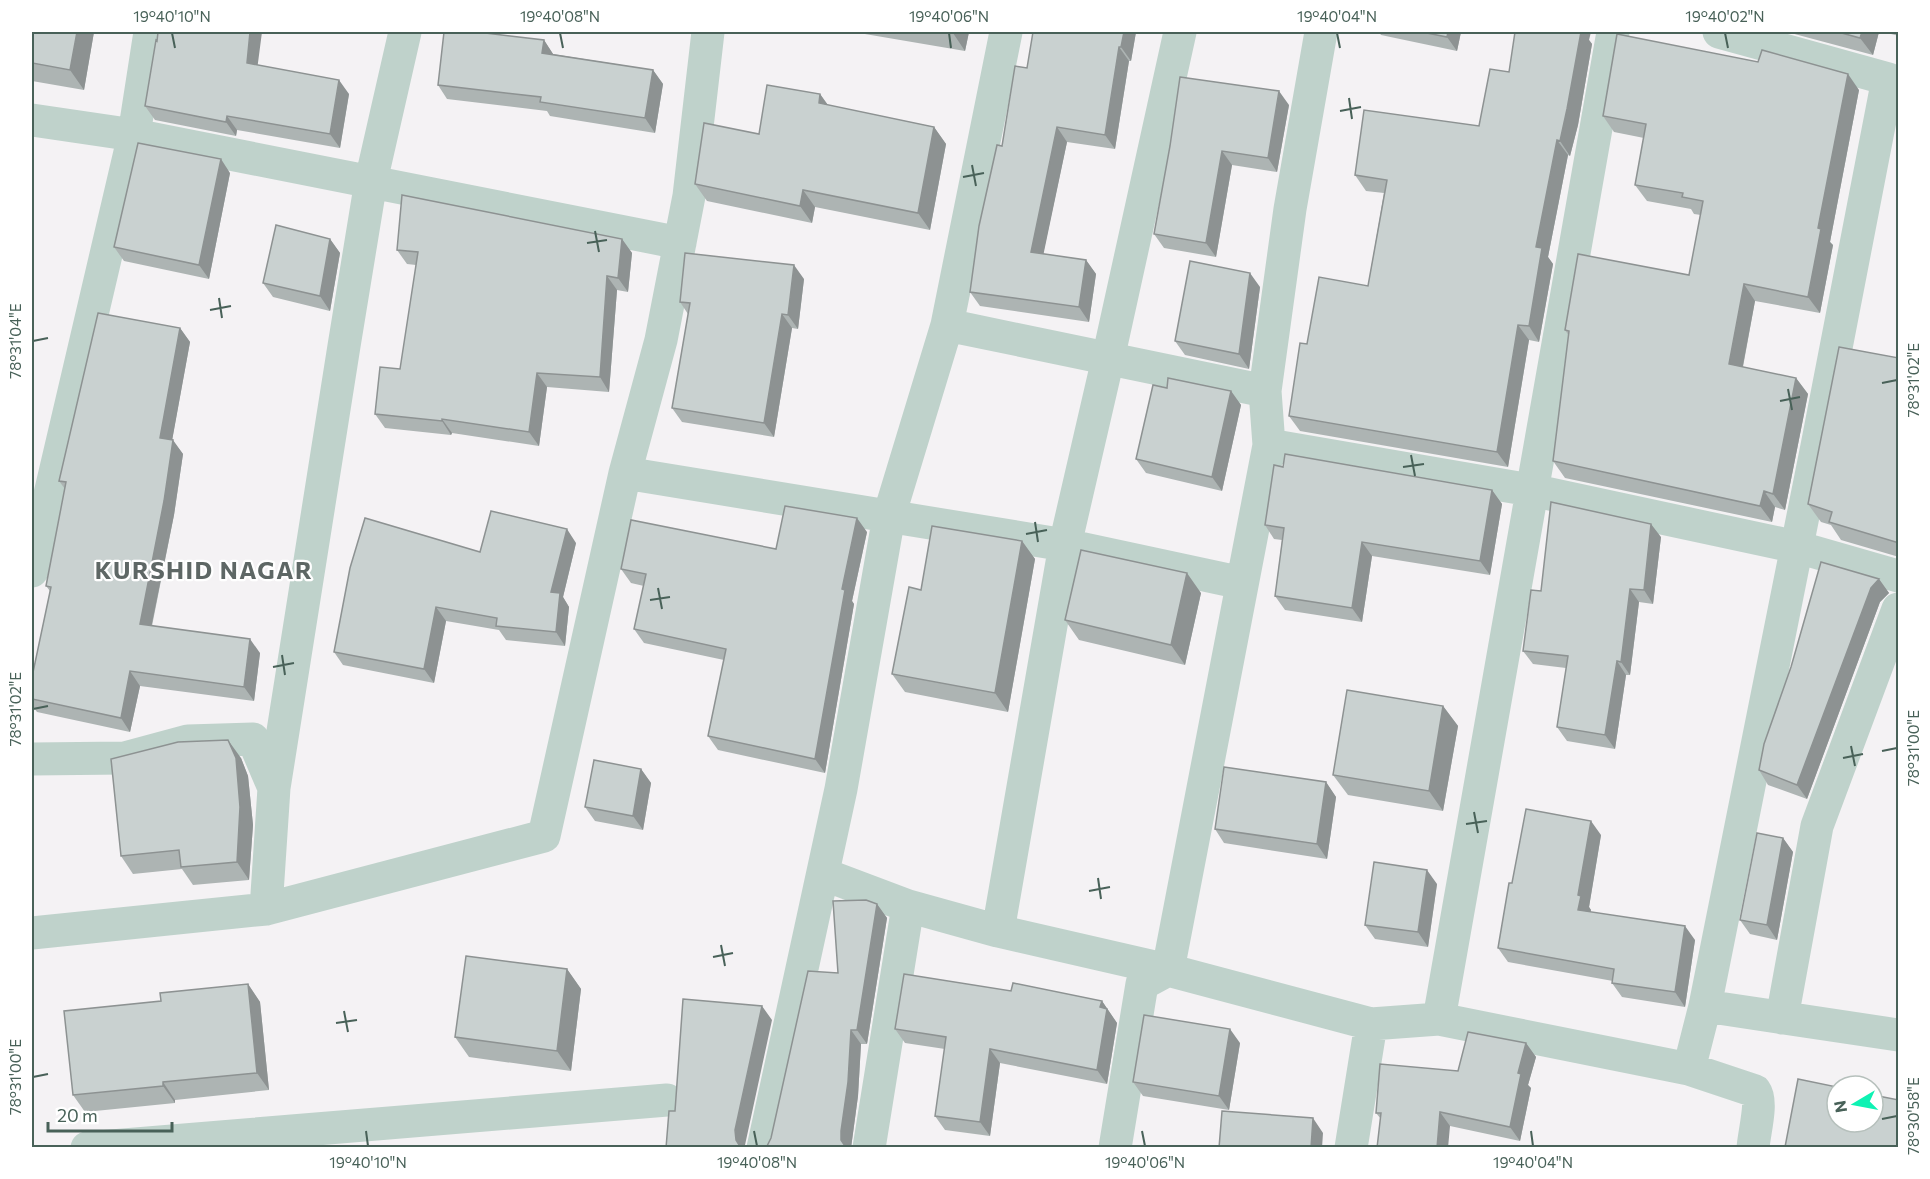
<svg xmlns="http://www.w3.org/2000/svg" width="1930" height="1179" viewBox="0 0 1930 1179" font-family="Commissioner,sans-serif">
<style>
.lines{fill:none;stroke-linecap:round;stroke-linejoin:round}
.street{stroke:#bfd2cb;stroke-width:33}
.wall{fill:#adb4b3}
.shaded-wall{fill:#8d9292}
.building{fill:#c9d1d0;stroke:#8d9292;stroke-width:1.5}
.ticks{fill:none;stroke:#486158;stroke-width:2}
.labels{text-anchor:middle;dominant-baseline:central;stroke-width:4.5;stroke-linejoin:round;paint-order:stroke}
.district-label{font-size:24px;font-weight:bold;letter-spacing:1.5px;fill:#5e6765;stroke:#fff}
.neatline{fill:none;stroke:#486158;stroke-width:2}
.ticks-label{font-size:15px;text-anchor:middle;fill:#486158}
</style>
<rect width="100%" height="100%" fill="#f4f2f4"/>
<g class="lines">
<path class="street" d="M32 120 134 135 680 243
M947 325 1265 391
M1269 445 1531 490 1797 547 1898 576
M625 473 1065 545 1242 583
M32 571 134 135 150 32
M32 759 125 758 188 741 253 739 274 788
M823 874 908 906
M266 909 274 788 344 346 371 181 405 32
M998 931 1065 545 1108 359 1180 32
M32 933 266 909 544 836 625 473 661 340 689 196 708 32
M1705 1006 1898 1035
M1782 1018 1817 826 1898 609
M1439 1019 1613 32
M1689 1069 1705 1006 1817 446 1888 79 1719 32
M87 1148 667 1100
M763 1148 841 789 889 516 947 325 1006 32
M869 1148 908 906 998 931 1168 970 1371 1024 1439 1019 1689 1069 1755 1091C1763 1102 1754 1133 1753 1148
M1115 1148 1142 984 1168 970 1269 445 1265 391 1290 209 1321 32
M1351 1148 1371 1024"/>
</g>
<path class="wall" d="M32 32H94L84 90 32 81Z
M858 32H969L965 51 859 33Z
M1136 32 1131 61H1129L1115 149 1067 142 1043 254 1086 260 1096 274 1089 322 980 306 970 292 1027 68Z
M1379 32H1461L1457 51 1381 35Z
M1787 32H1879L1873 55Z
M1883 32H1899V36Z
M544 40 553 54 653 70 663 84 655 133 550 116 547 111 447 99 438 85Z
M1589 40 1592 44 1578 125 1570 156 1568 155 1548 257 1553 264 1539 342 1529 340 1508 467 1300 431 1289 416 1307 344 1368 286 1384 193 1366 191 1355 175 1479 126 1509 72Z
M258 65 349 94 340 148 237 130 236 136 155 120 145 106Z
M1859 90 1830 242 1833 245 1820 313 1755 301 1743 367 1796 378 1808 394 1785 510 1775 507 1772 522 1565 478 1553 461 1569 336 1565 330 1689 275 1701 215 1694 214 1691 209 1647 201 1635 185 1644 138 1614 132 1603 116Z
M820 94 828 105 934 127 946 144 930 230 815 207 812 223 707 201 695 184 759 134Z
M1289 105 1277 172 1232 165 1216 257 1164 248 1154 234 1170 146Z
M230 173 209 279 124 261 114 247Z
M330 239 340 253 330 311 273 297 263 283Z
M622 239 632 253 628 292 617 290 609 392 547 387 539 446 452 433 451 435 385 428 375 414 400 369 416 265 407 264 397 250Z
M804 279 798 329 792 328 774 437 682 422 672 408 688 314 680 302Z
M1260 287 1249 369 1185 355 1175 341Z
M180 328 190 342 172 440 183 454 174 515 152 626 260 653 254 701 140 686 130 732 37 712 32 705V677L50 591 46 586 65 489 59 481Z
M1899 358V557L1841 540 1831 525 1821 522 1808 504Z
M1167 388 1231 391 1241 405 1222 491 1146 473 1136 459Z
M1492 490 1502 504 1490 575 1372 556 1362 622 1285 610 1275 596 1282 540 1274 539 1265 525Z
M867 532 852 601 854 604 825 773 718 750 708 736 724 660 644 643 634 629 644 586 631 583 621 569 776 549Z
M1661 537 1653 604 1639 602 1630 675H1626L1615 749 1567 741 1557 727 1566 668 1533 664 1523 651 1541 591Z
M1022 541 1035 559 1008 712 905 692 892 674 921 590Z
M576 543 563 597 569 607 565 646 506 640 499 630 446 621 434 683 343 665 334 652 480 552Z
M1879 579 1889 593 1880 602 1807 799 1768 785 1759 770Z
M1201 593 1185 665 1079 640 1065 620Z
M1443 706 1458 726 1443 811 1348 795 1333 775Z
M241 758 248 776 253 825 249 880 193 885 182 869 133 874 121 856Z
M641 769 651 783 643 830 595 821 585 807Z
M1326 782 1336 797 1327 859 1224 843 1215 829Z
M1601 835 1589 907 1591 910 1590 912 1695 940 1685 1007 1622 997 1612 983 1613 981 1508 962 1498 948 1512 883Z
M1783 838 1793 852 1777 940 1750 934 1740 920Z
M1437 884 1428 947 1375 939 1365 925Z
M877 904 887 918 867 1044H861L858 1096 851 1148H765L767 1146 771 1138Z
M567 969 581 989 571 1071 469 1057 455 1037Z
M248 984 260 1002 269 1090 175 1100V1103L85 1112 73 1095 161 1001Z
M1011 991 1102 1001 1117 1023 1107 1084 1000 1063 990 1136 945 1130 935 1116 945 1049 905 1043 895 1029Z
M1240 1043 1229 1110 1143 1096 1133 1082Z
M1526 1043 1536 1057 1528 1085 1531 1088 1520 1141 1450 1126 1381 1119 1376 1113 1458 1071Z"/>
<path class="shaded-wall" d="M77 32H94L84 90 70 70Z
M250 32H262L256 78 247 63Z
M954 32H969L965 51 953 33Z
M1124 32H1136L1131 61 1121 47Z
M1448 32H1461L1457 51 1447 37Z
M1581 32H1591L1589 40 1592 44 1578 125 1570 156 1560 141Z
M1862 32H1879L1873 55 1860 38Z
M544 40 553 54 552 67 542 53Z
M1119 47 1129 61 1115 149 1105 135Z
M653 70 663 84 655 133 645 118Z
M1848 74 1859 90 1830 242 1833 245 1820 313 1808 297 1818 228Z
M339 80 349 94 340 148 330 134Z
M1279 91 1289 105 1277 172 1268 158Z
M820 94 832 111 819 103Z
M227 116 237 130 236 136 226 122Z
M934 127 946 144 930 230 918 213Z
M1057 127 1067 142 1041 266 1031 252Z
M1557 140 1568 155 1548 257 1553 264 1539 342 1529 326 1536 247Z
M1222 151 1232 165 1216 257 1206 243Z
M221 159 230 173 209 279 199 265Z
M803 190 815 207 812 223 800 206Z
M330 239 340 253 330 311 320 296Z
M622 239 632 253 628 292 618 278Z
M1086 260 1096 274 1089 322 1079 307Z
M794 265 804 279 798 329 788 315Z
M1250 273 1260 287 1249 369 1239 354Z
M607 276 617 290 609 392 600 377Z
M1744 284 1755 301 1740 381 1729 364Z
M782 314 792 328 774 437 764 423Z
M1518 325 1529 340 1508 467 1497 452Z
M180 328 190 342 170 452 160 438Z
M537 373 547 387 539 446 529 432Z
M1796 378 1808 394 1785 510 1773 494Z
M1231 391 1241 405 1222 491 1212 477Z
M442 419 452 433 451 435 442 421Z
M173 440 183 454 174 515 149 638 140 624Z
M1492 490 1502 504 1490 575 1480 561Z
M1764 491 1775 507 1772 522 1760 506Z
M857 518 867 532 852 601 854 604 825 773 815 759 842 589Z
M1651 524 1661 537 1653 604 1644 590Z
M567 529 576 543 563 597 569 607 565 646 556 632 551 592Z
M1022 541 1035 559 1008 712 995 693Z
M1362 542 1372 556 1362 622 1352 608Z
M1187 573 1201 593 1185 665 1171 645Z
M1879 579 1889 593 1880 602 1807 799 1797 785 1871 588Z
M1630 589 1639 602 1630 675 1621 662Z
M436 607 446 621 434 683 424 669Z
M250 639 260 653 254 701 244 687Z
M1617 661 1626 675 1615 749 1605 735Z
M130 671 140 686 130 732 121 718Z
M1443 706 1458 726 1443 811 1429 791Z
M228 740 241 758 248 776 253 825 249 880 237 862Z
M641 769 651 783 643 830 633 816Z
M1326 782 1336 797 1327 859 1317 844Z
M1591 821 1601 835 1589 907 1591 910 1588 924 1578 910V895Z
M1783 838 1793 852 1777 940 1767 925Z
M1427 870 1437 884 1428 947 1418 932Z
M877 904 887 918 867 1044 857 1030Z
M1685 926 1695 940 1685 1007 1675 992Z
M567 969 581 989 571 1071 557 1051Z
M248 984 260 1002 269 1090 257 1073Z
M1102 1001 1117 1023 1107 1084 1097 1070 1100 1007Z
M762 1006 772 1020 745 1145V1148H741L736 1140 735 1130Z
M1230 1029 1240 1043 1229 1110 1219 1096Z
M851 1030 861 1044 858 1096 851 1148H845L841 1140V1131Z
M1526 1043 1536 1057 1528 1085 1531 1088 1520 1141 1510 1127 1518 1073Z
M990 1049 1000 1063 990 1136 980 1122Z
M163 1082 175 1100V1103L163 1086Z
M1440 1112 1450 1126 1448 1148H1437Z
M1313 1118 1323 1133 1322 1148H1311Z"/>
<path class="building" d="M32 32H77L70 70 32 63Z
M158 32H250L247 63 339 80 330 134 227 116 226 122 145 106 156 40 157 41Z
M444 32H477L544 40 542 53 653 70 645 118 540 102 541 97 438 85Z
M942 32H954L953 33Z
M1033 32H1124L1121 47H1119L1105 135 1057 127 1031 252 1086 260 1079 307 970 292 979 226 997 145 1002 146 1015 66 1027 68Z
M1422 32H1448L1447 37Z
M1515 32H1581L1567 109 1560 141 1557 140 1536 247 1542 248 1529 326 1518 325 1497 452 1289 416 1300 343 1307 344 1319 277 1368 286 1387 180 1355 175 1364 110 1479 126 1490 69 1509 72Z
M1838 32H1862L1860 38Z
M1617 34 1758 62 1762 50 1848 74 1818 228 1821 229 1808 297 1744 284 1729 364 1796 378 1773 494 1764 491 1760 506 1553 461 1569 331 1565 330 1578 254 1689 275 1703 201 1682 197 1683 193 1635 185 1646 124 1603 116Z
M1180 77 1279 91 1268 158 1222 151 1206 243 1154 234 1170 146Z
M767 85 820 94 819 103 934 127 918 213 803 190 800 206 695 184 704 123 759 134Z
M138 143 221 159 199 265 114 247Z
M402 195 622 239 618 278 607 276 600 377 537 373 529 432 442 419V421L375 414 380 367 400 369 418 252 397 250Z
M276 225 330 239 320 296 263 283Z
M685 253 794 265 788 315 782 314 764 423 672 408 690 303 680 302Z
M1190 261 1250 273 1239 354 1175 341Z
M98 313 180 328 160 438 173 440 164 501 140 624 250 639 244 687 130 671 121 718 32 699V677L51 587 46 586 66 482 59 481Z
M1839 347 1899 358V543L1829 522 1832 512 1808 504Z
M1168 378 1231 391 1212 477 1136 459 1153 385 1167 388Z
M1285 454 1492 490 1480 561 1362 542 1352 608 1275 596 1284 528 1265 525 1274 465 1283 467Z
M1551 502 1651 524 1644 590 1630 589 1621 662 1617 661 1605 735 1557 727 1568 656 1523 651 1531 590 1541 591Z
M785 506 857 518 842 589 845 590 815 759 708 736 726 649 634 629 646 574 621 569 631 520 776 549Z
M491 511 567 529 551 592 560 593 556 632 496 626 497 618 436 607 424 669 334 652 350 568 365 518 480 552Z
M932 526 1022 541 995 693 892 674 909 587 921 590Z
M1081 550 1187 573 1171 645 1065 620Z
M1821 562 1879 579 1871 588 1797 785 1759 770 1764 744 1791 667Z
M1347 690 1443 706 1429 791 1333 775Z
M228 740 236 758 240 807 237 862 181 867 179 850 121 856 111 759 178 742Z
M594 760 641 769 633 816 585 807Z
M1224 767 1326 782 1317 844 1215 829Z
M1526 809 1591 821 1578 895 1581 896 1578 910 1685 926 1675 992 1612 983 1614 969 1498 948 1509 883H1512Z
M1757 833 1783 838 1767 925 1740 920Z
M1374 862 1427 870 1418 932 1365 925Z
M866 900 877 904 857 1030H851L848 1082 841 1131V1140L845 1146V1148H765L767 1146 771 1138 808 971 838 973 833 901Z
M466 956 567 969 557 1051 455 1037Z
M904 974 1011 991 1013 983 1102 1001 1100 1007 1107 1009 1097 1070 990 1049 980 1122 935 1116 946 1037 895 1029Z
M248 984 257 1073 163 1082V1086L73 1095 64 1011 161 1001 160 993Z
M683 999 762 1006 735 1130 736 1140 741 1148H666L669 1111H675Z
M1144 1015 1230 1029 1219 1096 1133 1082Z
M1468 1032 1526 1043 1518 1073 1521 1074 1510 1127 1440 1112 1437 1148H1377L1381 1113H1376L1380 1064 1458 1071Z
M1798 1079 1837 1087V1122H1873V1095L1899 1100V1148L1785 1147Z
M1222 1111 1313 1118 1311 1148H1219Z"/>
<path class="ticks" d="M172 33 175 48M560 33 563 48M949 33 951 48M1337 33 1340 48M1725 33 1728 48M1349 98 1352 119M1340 111 1361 107M972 165 976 186M963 177 984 173M595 231 599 252M587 243 607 240M219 298 222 318M210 310 231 306M33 341 48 338M1882 383 1897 380M1788 389 1792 410M1780 401 1800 397M1411 455 1415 476M1403 467 1424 464M1035 522 1038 542M1026 534 1047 530M658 588 662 609M650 600 670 597M282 655 285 675M273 667 294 663M33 709 48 706M1851 746 1855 766M1882 751 1897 748M1843 758 1863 754M1474 812 1478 833M1466 824 1487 821M1098 878 1101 899M1089 891 1110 887M721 945 725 966M713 957 733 953M344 1011 348 1032M336 1023 357 1020M33 1077 48 1074M1882 1119 1897 1116M366 1131 368 1146M754 1131 757 1146M1142 1131 1145 1146M1531 1131 1533 1146"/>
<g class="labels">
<g class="district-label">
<text x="204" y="569">KURSHID NAGAR</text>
</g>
</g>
<rect width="1930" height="1179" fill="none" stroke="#ffffff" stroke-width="66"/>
<g transform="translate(1855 1104) rotate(260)"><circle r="28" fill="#ffffff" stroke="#b6c0bc" stroke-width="1.5"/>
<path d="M0-4.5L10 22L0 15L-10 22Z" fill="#0ef2b3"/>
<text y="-9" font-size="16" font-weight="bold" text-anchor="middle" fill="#486158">N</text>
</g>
<path d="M48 1122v9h124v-9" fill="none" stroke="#486158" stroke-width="3"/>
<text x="57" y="1122" font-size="18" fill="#486158" stroke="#ffffff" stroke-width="4.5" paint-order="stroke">20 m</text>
<rect x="33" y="33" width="1864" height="1113" class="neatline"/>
<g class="ticks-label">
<text x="172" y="22">19°40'10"N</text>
<text x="560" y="22">19°40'08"N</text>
<text x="949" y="22">19°40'06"N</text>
<text x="1337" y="22">19°40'04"N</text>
<text x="1725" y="22">19°40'02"N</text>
<text transform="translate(16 341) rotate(-90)" y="5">78°31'04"E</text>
<text transform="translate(1914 380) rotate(-90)" y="5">78°31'02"E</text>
<text transform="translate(16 709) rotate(-90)" y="5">78°31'02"E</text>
<text transform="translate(1914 748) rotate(-90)" y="5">78°31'00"E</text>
<text transform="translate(16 1077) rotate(-90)" y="5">78°31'00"E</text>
<text transform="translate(1914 1116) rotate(-90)" y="5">78°30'58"E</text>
<text x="368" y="1168">19°40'10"N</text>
<text x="757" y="1168">19°40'08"N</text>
<text x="1145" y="1168">19°40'06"N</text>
<text x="1533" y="1168">19°40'04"N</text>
</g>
</svg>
